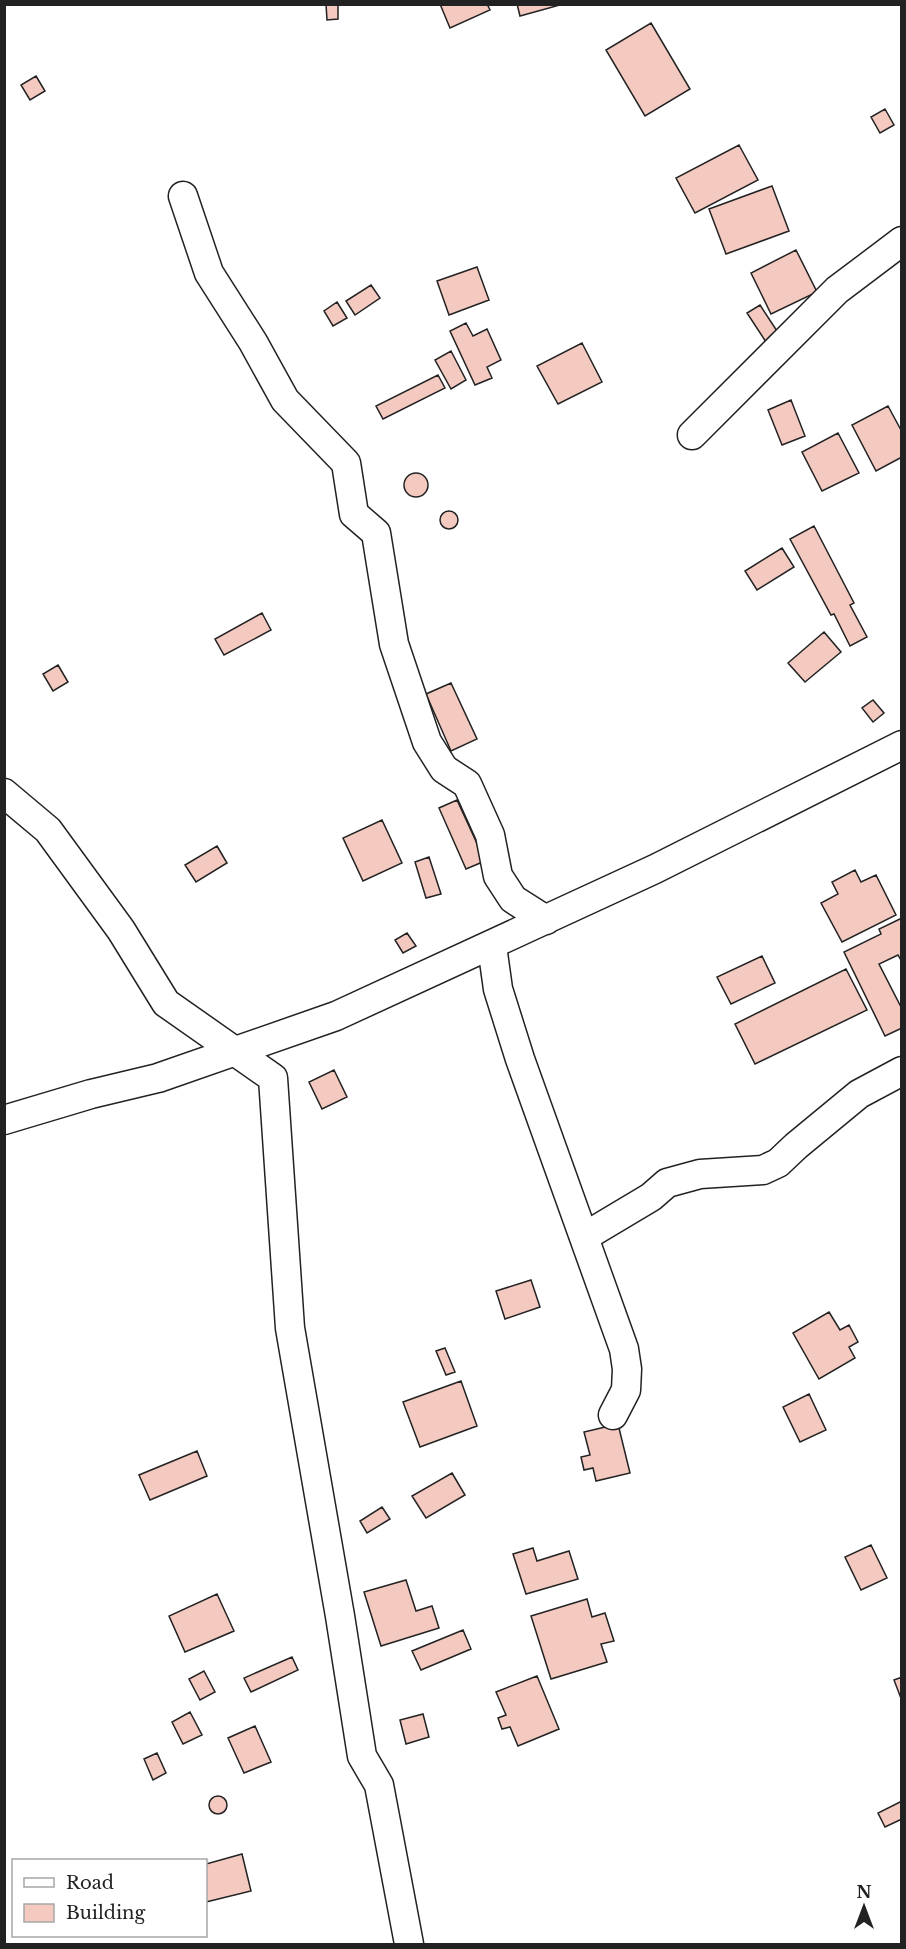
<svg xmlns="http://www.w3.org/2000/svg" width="906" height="1949" viewBox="0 0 906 1949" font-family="'Libre Baskerville',serif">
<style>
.building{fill:#f3c9c0;stroke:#222;stroke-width:1.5}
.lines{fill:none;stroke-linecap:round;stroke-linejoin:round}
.street-casing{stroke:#222;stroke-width:31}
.street{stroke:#fff;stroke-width:28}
</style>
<rect width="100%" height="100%" fill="#fff"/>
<path class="building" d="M326 4H338V19L327 20Z
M440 4H487L490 10 450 28Z
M517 4H560V5L520 16Z
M651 23 690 89 645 116 606 50Z
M36 76 45 91 30 100 21 85Z
M885 109 894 125 880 133 871 117Z
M739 145 758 180 695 213 676 178Z
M772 186 789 231 726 254 709 209Z
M796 250 817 292 771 314 751 273Z
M477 267 489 300 449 315 437 281Z
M371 285 380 298 355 315 346 301Z
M337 302 347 318 333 326 324 311Z
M760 305 779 334 766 342 747 313Z
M466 323 473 336 487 329 501 360 487 367 492 378 475 385 450 331Z
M582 343 602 382 558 404 537 366Z
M451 351 466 380 451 389 435 360Z
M438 375 445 388 383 419 376 406Z
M791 400 805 436 782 445 768 410Z
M888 406 902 432V457L876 471 852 425Z
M838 433 859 473 822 491 802 452Z
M404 485a12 12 0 1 1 24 0a12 12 0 1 1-24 0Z
M440 520a9 9 0 1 1 18 0a9 9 0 1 1-18 0Z
M814 526 854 603 850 605 867 637 850 646 834 614 831 615 790 539Z
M782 548 794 567 757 590 745 571Z
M262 613 271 630 224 655 215 639Z
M824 632 841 652 805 682 788 663Z
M58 665 68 682 53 691 43 674Z
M451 683 477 739 451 751 426 694Z
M873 700 884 713 873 722 862 708Z
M457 800 485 861 466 869 439 808Z
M382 820 402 863 363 881 343 838Z
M217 846 227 863 196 882 185 865Z
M429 857 441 894 426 898 415 862Z
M855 870 861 882 876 875 896 915 842 942 821 903 838 894 832 882Z
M902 918V962L898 955 879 964 902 1009V1028L885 1036 844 952 881 934 879 929Z
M407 933 416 946 403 953 395 940Z
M762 956 775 983 731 1004 717 977Z
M846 969 867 1010 755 1064 735 1024Z
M334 1070 347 1097 322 1109 309 1082Z
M531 1280 540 1307 505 1319 496 1291Z
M829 1312 840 1330 849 1325 858 1342 849 1347 855 1358 819 1379 793 1333Z
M445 1348 455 1372 446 1375 436 1351Z
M461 1381 477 1426 420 1447 403 1402Z
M809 1394 826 1430 800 1442 783 1407Z
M618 1424 630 1473 596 1481 593 1468 584 1470 581 1457 590 1455 584 1432Z
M197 1451 207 1476 150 1500 139 1475Z
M452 1473 465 1495 426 1518 412 1496Z
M382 1507 390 1519 367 1533 360 1521Z
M871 1545 887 1578 861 1590 845 1557Z
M533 1548 537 1561 569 1551 578 1579 526 1594 513 1554Z
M406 1580 416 1611 432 1606 439 1628 381 1646 364 1592Z
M217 1594 234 1631 185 1652 169 1616Z
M587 1599 592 1617 605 1613 614 1641 601 1644 607 1662 551 1679 531 1616Z
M463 1630 471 1649 421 1670 412 1651Z
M292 1657 298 1670 251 1692 244 1678Z
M204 1671 215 1692 200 1700 189 1679Z
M537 1676 559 1729 518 1746 510 1727 502 1729 498 1718 506 1715 496 1692Z
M902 1677V1701L894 1680Z
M190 1712 202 1735 183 1744 172 1722Z
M423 1714 429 1737 406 1744 400 1720Z
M255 1726 271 1762 244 1773 228 1738Z
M157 1753 166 1773 153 1780 144 1759Z
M209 1805a9 9 0 1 1 18 0a9 9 0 1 1-18 0Z
M902 1801V1819L885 1827 878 1813Z
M242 1854 251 1891 206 1902V1864Z"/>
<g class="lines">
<g class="street-casing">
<path id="street" d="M183 196 209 273 253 342 285 400 346 463 354 514 376 533 394 644 427 742 444 769 467 784 490 835 498 876 513 899 546 920
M692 435 837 290 902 241
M4 793 48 830 121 930 166 1003 273 1078 290 1328 340 1616 362 1756 379 1785 409 1944
M492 946 498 989 520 1059 624 1349 627 1369 626 1390 613 1415
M4 1120 91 1094 158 1078 336 1016 655 869 902 745
M584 1237 651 1197 667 1183 700 1174 763 1170 778 1163 796 1146 859 1094 902 1071"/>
</g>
<use href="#street" class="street"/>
</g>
<rect width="906" height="1949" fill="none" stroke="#222222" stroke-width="12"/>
<rect x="12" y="1859" width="195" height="78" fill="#ffffff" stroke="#a7a7a7" stroke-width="1.5"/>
<rect x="24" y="1878" width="30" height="9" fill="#ffffff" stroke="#a7a7a7" stroke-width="1.5"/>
<text x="66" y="1889" font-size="18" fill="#222222">Road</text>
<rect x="24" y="1904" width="30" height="18" fill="#f3c9c0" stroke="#a7a7a7" stroke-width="1.5"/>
<text x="66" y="1919" font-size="18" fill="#222222">Building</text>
<g transform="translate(864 1907)" stroke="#ffffff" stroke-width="4.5" paint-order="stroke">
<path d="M0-4.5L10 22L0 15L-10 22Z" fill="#222222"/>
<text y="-9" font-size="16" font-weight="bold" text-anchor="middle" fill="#222222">N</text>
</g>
</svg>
